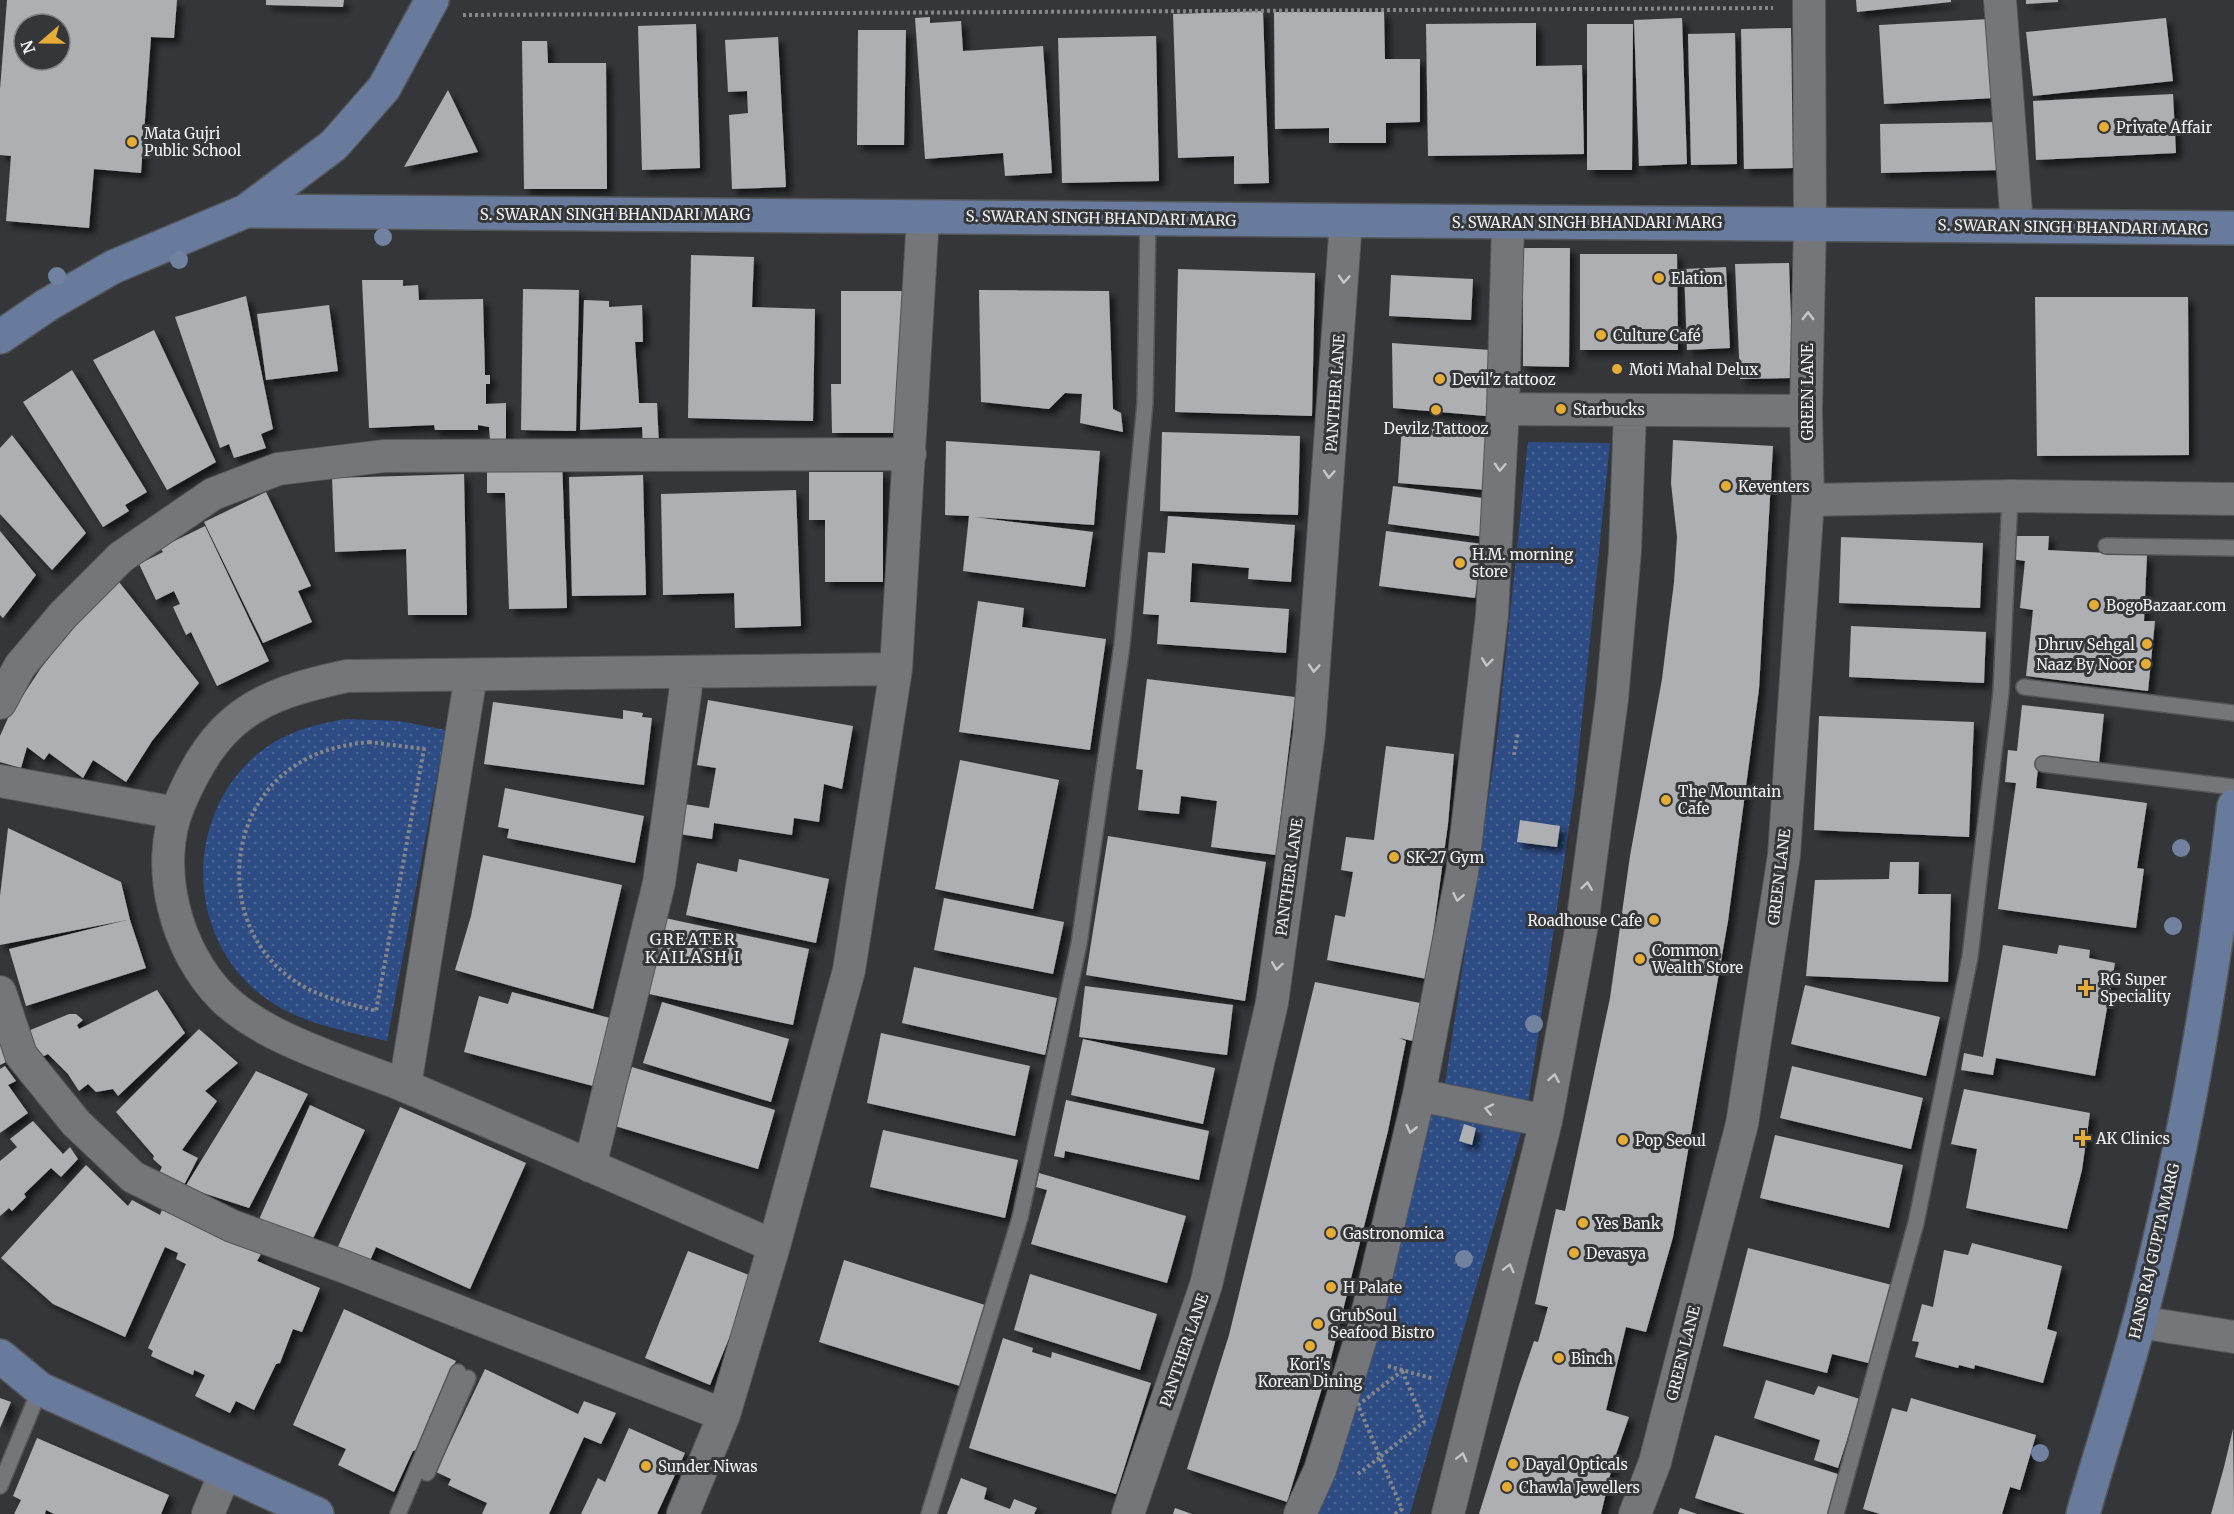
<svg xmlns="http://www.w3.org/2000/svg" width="2234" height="1514" viewBox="0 0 2234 1514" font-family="Merriweather,serif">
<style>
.park{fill:url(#park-dots)}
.building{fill:#adafb2;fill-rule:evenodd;filter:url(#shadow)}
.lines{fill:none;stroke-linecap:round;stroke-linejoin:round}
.lane-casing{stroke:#535557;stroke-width:18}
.street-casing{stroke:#535557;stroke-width:34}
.secondary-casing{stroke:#535557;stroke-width:36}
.path{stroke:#848689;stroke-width:4;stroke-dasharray:3 3;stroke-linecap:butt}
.lane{stroke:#74767a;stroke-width:15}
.street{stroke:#74767a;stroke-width:32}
.secondary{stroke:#687b9d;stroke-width:33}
.tree{fill:#70829f}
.oneway{stroke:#c5c7c9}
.poi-dot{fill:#e6ad36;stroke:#343639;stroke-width:2}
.labels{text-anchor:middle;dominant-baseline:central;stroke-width:6;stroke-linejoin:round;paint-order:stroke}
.poi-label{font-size:15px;fill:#f1f2f4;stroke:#343639;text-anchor:start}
.street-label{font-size:15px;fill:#f1f2f4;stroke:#343639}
.neighbourhood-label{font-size:16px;letter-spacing:1.5px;fill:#f1f2f4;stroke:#343639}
</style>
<defs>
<pattern id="park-dots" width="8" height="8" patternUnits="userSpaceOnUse" patternTransform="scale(1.5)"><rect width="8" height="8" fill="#2d4c84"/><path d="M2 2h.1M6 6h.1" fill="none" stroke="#4c6696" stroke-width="1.8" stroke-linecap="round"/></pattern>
<filter id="shadow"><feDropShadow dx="5.5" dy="5.5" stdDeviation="3" flood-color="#0009"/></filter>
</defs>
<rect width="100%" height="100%" fill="#343639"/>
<path class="park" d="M1528 442 1610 443 1575 788 1528 1104 1444 1090 1497 740Z
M347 719 399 721 446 730 387 1041C341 1030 290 1022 254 989 179 922 188 796 274 742 297 729 321 723 347 719Z
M1432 1110 1521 1133 1410 1514H1316L1359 1376Z"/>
<path class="building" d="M7 0H177L174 38 151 37 141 173 94 169 89 228 6 221 11 156 0 155V89ZM24 24H60V60H24Z
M266 0H344L343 7 266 5Z
M1856 0H1951V2L1857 12Z
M2026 0H2058V2L2026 4Z
M1263 11 1269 183 1234 184V156L1178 158 1173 14Z
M1274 12H1384L1385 59H1420V122L1386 123V143H1329V128L1275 129Z
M930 17V23L961 21 963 51 1043 46 1052 173 1005 176 1003 153 925 159 915 18Z
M1682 18 1687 164 1639 166 1634 20Z
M2166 18 2173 81 2033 96 2026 32Z
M1989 19 1994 98 1884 104 1879 25Z
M1536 23V66L1582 65 1584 154 1428 156 1426 24Z
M696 24 700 168 642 170 638 26Z
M1587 24H1633L1632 170H1587Z
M1791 28 1793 168 1744 169 1741 29Z
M858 30H906L904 145H857Z
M1735 33 1737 164 1691 165 1688 34Z
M1156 36 1159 181 1062 183 1058 38Z
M778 37 786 187 732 189 729 115 748 113 747 91 728 92 725 40Z
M522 41H547L548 63H606L607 189H524Z
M448 90 478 152 404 167Z
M2173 94 2176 153 2036 160 2033 101Z
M2002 122 2003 170 1881 173 1880 124Z
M1523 248H1570L1569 367 1523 366Z
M1580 254H1677L1678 350H1580Z
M691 255 754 257 752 307 815 309 813 421 688 418Z
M1789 263 1793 378 1740 379 1735 264Z
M1726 267 1730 348 1687 350 1684 269Z
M1178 269 1315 273 1312 416 1175 412Z
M1391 275 1473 279 1471 320 1389 316Z
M362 280H403V286L418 285 419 300 483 299 485 375H490V384H486V404L506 403V440H490L489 427 478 425V430H435L434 425 369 428Z
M523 289 579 290 576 431 521 430Z
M979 290 1109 291 1113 409 1121 413 1123 432 1080 423 1082 394 1065 393 1049 409 981 402Z
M841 291H908V433H832L831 384H841Z
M246 296 273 429 261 434 266 448 234 458 229 444 220 448 175 317Z
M2035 297H2188L2189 455 2037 456Z
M584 300 609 301V307L642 305 643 342H635L639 403H657L659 446 643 447 642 427 580 430Z
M329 305 338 371 266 380 257 314Z
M154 330 216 462 167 490 93 360Z
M1392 343 1490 350 1486 416 1393 408Z
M72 370 147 492 125 505 129 511 103 527 23 402Z
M1402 425 1492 432 1487 490 1398 483Z
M1162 432 1300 436 1298 515 1160 511Z
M12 435 86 533 52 570 0 514V448Z
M1673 440 1773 446 1759 689 1728 921 1673 1237 1646 1332 1626 1327 1606 1410 1629 1417 1613 1463 1601 1514H1479L1519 1385 1534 1341 1538 1342 1548 1307 1535 1304 1556 1209 1565 1211 1610 998 1630 856 1662 679 1674 582 1677 537 1671 483Z
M946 441 1100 451 1094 525 974 517 1093 532 1085 587 963 571 969 516 945 515Z
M562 458 567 608 509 609 505 493H487V460Z
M809 472H883V582H825V520H809Z
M464 474 467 615H408L406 549 335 552 332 478Z
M643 475 646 595 572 596 569 477Z
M1393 486 1490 499 1485 537 1388 524Z
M796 490 801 626 735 628 734 593 663 595 661 494Z
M266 492 311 586 298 591 312 622 263 643 204 522Z
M1168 516 1295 525 1291 582 1248 579 1249 568 1192 563 1190 602 1289 609 1286 653 1157 644 1159 615 1143 614 1148 552 1165 553Z
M205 526 269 661 217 686 191 632 186 635 173 607 180 604 174 591 156 600 139 564 163 552 160 548Z
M0 531 36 575 3 618 0 615Z
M1386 531 1482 544 1475 598 1379 586Z
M2012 536H2049L2048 550 2147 555 2144 621H2155L2148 691 2026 676 2033 610 2020 608 2025 561 2011 559Z
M1841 537 1983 543 1980 608 1839 603Z
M119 582 199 683 152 741 126 782 93 760 83 778 49 753 44 760 27 747 21 768 0 762V736L8 718 41 668 90 605Z
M978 601 1024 608 1022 627 1106 639 1090 750 959 732Z
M1851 626 1986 632 1984 683 1849 677Z
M1147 679 1295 697 1276 855 1211 847 1217 801 1181 796 1179 814 1138 810 1143 770 1136 769Z
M708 700 853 726 842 789 824 784 819 822 794 818 792 835 714 823 712 839 679 834 684 804 709 808 716 768 697 765Z
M493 702 623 719V710L643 713 642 717 652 718 644 785 484 764Z
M2022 705 2104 714 2099 763 2039 757 2036 788 2147 803 2137 868 2144 869 2136 928 1998 909 2016 783 2005 782 2008 750 2017 751Z
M1819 716 1974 722 1969 837 1814 830Z
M1386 746 1454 754 1448 824 1427 979 1327 960 1335 915 1345 917 1353 872 1341 870 1346 837 1374 840Z
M960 760 1059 780 1033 909 935 889Z
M505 788 644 816 635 863 507 838 509 829 498 827Z
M1520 820 1560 826 1557 847 1517 842Z
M8 828 121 882 130 920 146 968 26 1006 9 949 127 920 0 945V896Z
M1108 836 1266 862 1245 1001 1086 975Z
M483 855 622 885 593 1009 455 970 471 916Z
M739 859 829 879 816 943 686 915 697 863 737 872Z
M1890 862H1919L1918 894H1951L1948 982 1806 976 1815 880 1889 879Z
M944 898 1064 922 1053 974 934 950Z
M665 918 809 949 793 1025 649 994Z
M2003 945 2057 954 2059 945 2090 950 2089 958 2115 963 2095 1076 1996 1058 1993 1075 1961 1070 1964 1053 1983 1057Z
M914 967 1057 998 1045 1055 902 1023Z
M1315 982 1420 1003 1413 1041 1399 1038 1406 1041 1388 1131 1330 1362 1287 1502 1187 1469 1229 1335Z
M1805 985 1940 1017 1926 1076 1791 1044Z
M1085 986 1233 1005 1227 1055 1079 1037Z
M157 990 185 1033 118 1096 113 1089 96 1092 88 1084 79 1091 68 1074 48 1054 36 1060 28 1031 69 1014H76L83 1020 77 1025 79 1029Z
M512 992 610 1018 593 1086 464 1052 479 996 508 1004Z
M662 1002 789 1039 771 1102 643 1063Z
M199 1029 238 1063 205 1091 217 1101 182 1150 198 1158 183 1187 157 1177 162 1167 153 1159 154 1156 116 1112Z
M881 1033 1030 1066 1015 1136 867 1103Z
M1083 1039 1215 1068 1203 1124 1071 1095Z
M0 1044 8 1061 0 1065Z
M5 1066 16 1081 8 1085 28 1113 0 1133V1069Z
M1792 1066 1923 1098 1911 1149 1780 1118Z
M632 1067 775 1110 758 1169 615 1126Z
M256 1071 308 1094 249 1208 185 1187Z
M1964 1089 2090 1113 2082 1170 2067 1229 1966 1208 1977 1149 1951 1144Z
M1066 1100 1209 1131 1199 1180 1065 1151 1064 1158 1054 1156Z
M310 1105 365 1130 309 1247 257 1224Z
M400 1107 526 1163 470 1289 376 1247 365 1272 333 1258Z
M33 1121 63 1154 70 1147 78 1159 61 1177 51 1168 24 1194 26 1197 12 1211 9 1208 0 1216V1161L17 1147 10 1139Z
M1464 1124 1476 1128 1472 1145 1459 1141Z
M883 1130 1018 1160 1005 1218 870 1187Z
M1775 1135 1903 1165 1889 1228 1760 1198Z
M86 1165 128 1206 132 1200 160 1215 163 1207 261 1254 257 1261 320 1288 302 1332 293 1329 280 1363 276 1364 254 1410 236 1401 230 1413 195 1396 205 1375 194 1370 193 1375 151 1356 153 1351 148 1348 186 1264 176 1259 178 1253 165 1247 125 1337 53 1304 1 1258Z
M1039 1173 1186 1216 1167 1283 1031 1244 1047 1190 1036 1187Z
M1972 1243 2062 1266 2047 1329 2057 1332 2043 1383 1975 1365 1974 1369 1959 1365 1958 1368 1915 1357 1919 1342 1912 1341 1922 1304 1933 1307 1944 1250 1968 1255Z
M1748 1248 1892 1285 1872 1364 1832 1354 1827 1373 1723 1346Z
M688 1251 754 1277 710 1385 645 1358Z
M844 1260 985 1305 960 1386 819 1342Z
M1030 1274 1157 1314 1140 1370 1014 1330Z
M344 1309 456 1361 448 1375 454 1377 429 1417 432 1420 420 1449 413 1451 394 1492 338 1465 346 1449 293 1425Z
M1003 1338 1033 1348 1032 1352 1051 1358 1052 1352 1151 1383 1116 1494 969 1448Z
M485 1369 578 1414 584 1401 616 1413 601 1444 584 1437 549 1514H482L487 1503 448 1485 451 1479 436 1472Z
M1766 1380 1814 1395 1818 1386 1860 1399 1838 1468 1814 1460 1820 1440 1754 1418Z
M0 1398 11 1402 0 1428Z
M1911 1398 2036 1435 2020 1490 2010 1487 2002 1514H1880L1863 1509 1892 1408 1907 1412Z
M629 1428 685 1453 657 1514H581L598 1478 605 1482Z
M2233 1429 2234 1514H2211L2224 1467Z
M1715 1435 1841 1475 1829 1514H1745L1695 1498Z
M37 1438 169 1495 161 1514H54L46 1510 45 1514H14L21 1500 13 1496Z
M961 1478 987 1488 984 1499 1010 1509 1014 1499 1037 1508 1034 1514H947Z
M1175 1508 1192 1514H1173Z
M1680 1508 1697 1514H1678Z"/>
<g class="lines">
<g class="lane-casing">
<path id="lane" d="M2106 546 2234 548
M2024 687 2234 713
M2043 764 2234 787
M427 1473 468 1378
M0 1486 40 1389
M398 1514 458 1372
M929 1514 1020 1218 1079 944 1122 645 1145 403 1148 219
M1836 1514 1916 1223 1970 957 2001 692 2010 496"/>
</g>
<g class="street-casing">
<path id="street" d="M2000 0 2017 226
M1508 222 1503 409 1806 411
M1808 500 2010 496 2234 499
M0 703 20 666 63 615 121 557 213 494 278 469 384 456 910 454
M0 781 176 813
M0 992 21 1055 76 1123 133 1177 232 1226 345 1267 724 1415
M405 1086 471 675
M1419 1095 1546 1121
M590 1166 659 883 688 672
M774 1246C651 1192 528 1138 405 1086 349 1063 266 1040 223 998 176 952 153 866 179 805 216 717 256 695 347 676L896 669
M2139 1322 2234 1337
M208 1514 225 1473
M683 1514 724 1415 774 1246 849 970 896 669 923 217
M1128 1514 1206 1285 1272 1003 1309 734 1346 221
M1300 1514 1320 1470 1364 1328 1419 1095 1462 873 1492 615 1503 409
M1448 1514 1546 1121 1582 925 1612 699 1625 551 1630 412
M1635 1514 1655 1462 1742 1124 1784 855 1808 500 1806 411 1810 224 1809 0"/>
</g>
<g class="secondary-casing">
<path id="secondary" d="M246 211 334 145 384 88 432 0
M0 337 47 305 113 267 246 211 2234 228
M0 1356 40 1389 317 1514
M2083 1514C2101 1450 2122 1387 2139 1323 2184 1154 2213 979 2234 806"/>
</g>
<path class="path" d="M463 15 1773 8
M369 742 424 749 376 1011C343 1002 311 996 284 973 220 920 225 810 296 765 319 750 342 745 369 742Z
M1514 755 1518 732
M1388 1366 1434 1379
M1402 1371 1424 1422 1380 1457 1358 1405Z
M1358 1474 1380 1457 1402 1509 1395 1514"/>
<use href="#lane" class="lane"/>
<use href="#street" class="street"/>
<use href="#secondary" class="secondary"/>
</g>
<g class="tree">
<circle cx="383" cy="237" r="9"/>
<circle cx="179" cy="260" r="9"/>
<circle cx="57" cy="276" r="9"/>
<circle cx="2181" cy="848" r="9"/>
<circle cx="2173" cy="926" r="9"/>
<circle cx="1534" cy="1024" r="9"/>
<circle cx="1464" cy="1259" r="9"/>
<circle cx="2040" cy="1453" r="9"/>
</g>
<defs><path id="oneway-chevron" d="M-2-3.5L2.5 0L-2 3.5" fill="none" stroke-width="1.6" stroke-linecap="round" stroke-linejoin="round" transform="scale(1.5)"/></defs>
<g class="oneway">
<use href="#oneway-chevron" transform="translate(1344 279) rotate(94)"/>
<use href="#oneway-chevron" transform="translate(1808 316) rotate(-89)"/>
<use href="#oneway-chevron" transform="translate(1500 467) rotate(93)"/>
<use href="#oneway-chevron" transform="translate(1329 474) rotate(94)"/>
<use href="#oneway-chevron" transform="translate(1487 662) rotate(97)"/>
<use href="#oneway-chevron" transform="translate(1314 668) rotate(94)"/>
<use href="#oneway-chevron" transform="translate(1587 886) rotate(-82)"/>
<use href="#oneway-chevron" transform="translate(1458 897) rotate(101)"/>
<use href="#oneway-chevron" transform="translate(1277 966) rotate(98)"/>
<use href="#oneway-chevron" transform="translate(1554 1078) rotate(-80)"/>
<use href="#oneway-chevron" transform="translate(1489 1109) rotate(-168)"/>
<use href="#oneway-chevron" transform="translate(1411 1129) rotate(103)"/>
<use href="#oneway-chevron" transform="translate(1509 1268) rotate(-76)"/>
<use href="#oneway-chevron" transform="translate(1462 1457) rotate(-76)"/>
</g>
<g class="poi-dot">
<circle cx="2104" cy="127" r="6"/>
<circle cx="132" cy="142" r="6"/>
<circle cx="1659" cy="278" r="6"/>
<circle cx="1601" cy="335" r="6"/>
<circle cx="1617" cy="369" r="6"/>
<circle cx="1440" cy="379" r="6"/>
<circle cx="1561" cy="409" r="6"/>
<circle cx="1436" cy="410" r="6"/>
<circle cx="1726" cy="486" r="6"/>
<circle cx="1460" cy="563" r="6"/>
<circle cx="2094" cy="605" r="6"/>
<circle cx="2147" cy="644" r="6"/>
<circle cx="2146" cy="664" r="6"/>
<circle cx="1666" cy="800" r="6"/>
<circle cx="1394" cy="857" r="6"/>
<circle cx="1654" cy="920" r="6"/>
<circle cx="1640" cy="959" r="6"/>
<path d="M2083 979h6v6h6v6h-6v6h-6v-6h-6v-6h6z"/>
<path d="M2080 1129h6v6h6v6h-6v6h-6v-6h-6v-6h6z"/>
<circle cx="1623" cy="1140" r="6"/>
<circle cx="1583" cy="1223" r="6"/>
<circle cx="1331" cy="1233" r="6"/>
<circle cx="1574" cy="1253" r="6"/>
<circle cx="1331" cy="1287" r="6"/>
<circle cx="1318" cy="1324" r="6"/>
<circle cx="1310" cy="1346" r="6"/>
<circle cx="1559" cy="1358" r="6"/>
<circle cx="1513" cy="1464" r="6"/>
<circle cx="646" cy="1466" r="6"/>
<circle cx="1507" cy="1487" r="6"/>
</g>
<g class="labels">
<g class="poi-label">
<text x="2116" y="127">Private Affair</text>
<text x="144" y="133">Mata Gujri<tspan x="144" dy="17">Public School</tspan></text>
<text x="1671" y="278">Elation</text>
<text x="1613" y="335">Culture Café</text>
<text x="1629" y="369">Moti Mahal Delux</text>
<text x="1452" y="379">Devil'z tattooz</text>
<text x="1573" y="409">Starbucks</text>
<text x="1436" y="428" text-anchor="middle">Devilz Tattooz</text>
<text x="1738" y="486">Keventers</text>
<text x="1472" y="554">H.M. morning<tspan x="1472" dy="17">store</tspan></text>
<text x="2106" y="605">BogoBazaar.com</text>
<text x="2135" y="644" text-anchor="end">Dhruv Sehgal</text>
<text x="2134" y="664" text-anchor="end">Naaz By Noor</text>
<text x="1678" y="791">The Mountain<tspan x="1678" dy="17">Cafe</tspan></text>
<text x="1406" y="857">SK-27 Gym</text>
<text x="1642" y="920" text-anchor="end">Roadhouse Cafe</text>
<text x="1652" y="950">Common<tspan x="1652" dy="17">Wealth Store</tspan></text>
<text x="2100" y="979">RG Super<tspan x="2100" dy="17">Speciality</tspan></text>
<text x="2096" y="1138">AK Clinics</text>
<text x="1635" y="1140">Pop Seoul</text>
<text x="1595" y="1223">Yes Bank</text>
<text x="1343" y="1233">Gastronomica</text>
<text x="1586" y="1253">Devasya</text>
<text x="1343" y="1287">H Palate</text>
<text x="1330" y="1315">GrubSoul<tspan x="1330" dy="17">Seafood Bistro</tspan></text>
<text x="1571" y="1358">Binch</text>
<text x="1310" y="1364" text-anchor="middle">Kori's<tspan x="1310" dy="17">Korean Dining</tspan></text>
<text x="1525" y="1464">Dayal Opticals</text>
<text x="658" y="1466">Sunder Niwas</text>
<text x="1519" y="1487">Chawla Jewellers</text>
</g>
<g class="street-label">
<text x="615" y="214">S. SWARAN SINGH BHANDARI MARG</text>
<text transform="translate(1101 218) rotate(1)">S. SWARAN SINGH BHANDARI MARG</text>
<text x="1587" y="222">S. SWARAN SINGH BHANDARI MARG</text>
<text transform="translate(2073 227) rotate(1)">S. SWARAN SINGH BHANDARI MARG</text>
<text transform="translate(1807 392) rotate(-90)">GREEN LANE</text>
<text transform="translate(1335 393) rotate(-86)">PANTHER LANE</text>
<text transform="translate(1289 877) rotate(-82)">PANTHER LANE</text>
<text transform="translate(1779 877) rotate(-83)">GREEN LANE</text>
<text transform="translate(2154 1251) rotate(-77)">HANS RAJ GUPTA MARG</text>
<text transform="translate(1184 1350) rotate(-71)">PANTHER LANE</text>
<text transform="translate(1683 1353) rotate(-76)">GREEN LANE</text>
</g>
<g class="neighbourhood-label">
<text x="693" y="939">GREATER<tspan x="693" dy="18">KAILASH I</tspan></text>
</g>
</g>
<g transform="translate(42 42) rotate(250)"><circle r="28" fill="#343639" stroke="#808184" stroke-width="1.5"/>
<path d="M0-4.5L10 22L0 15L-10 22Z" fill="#e6ad36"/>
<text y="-9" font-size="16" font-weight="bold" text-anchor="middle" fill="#f1f2f4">N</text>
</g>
</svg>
